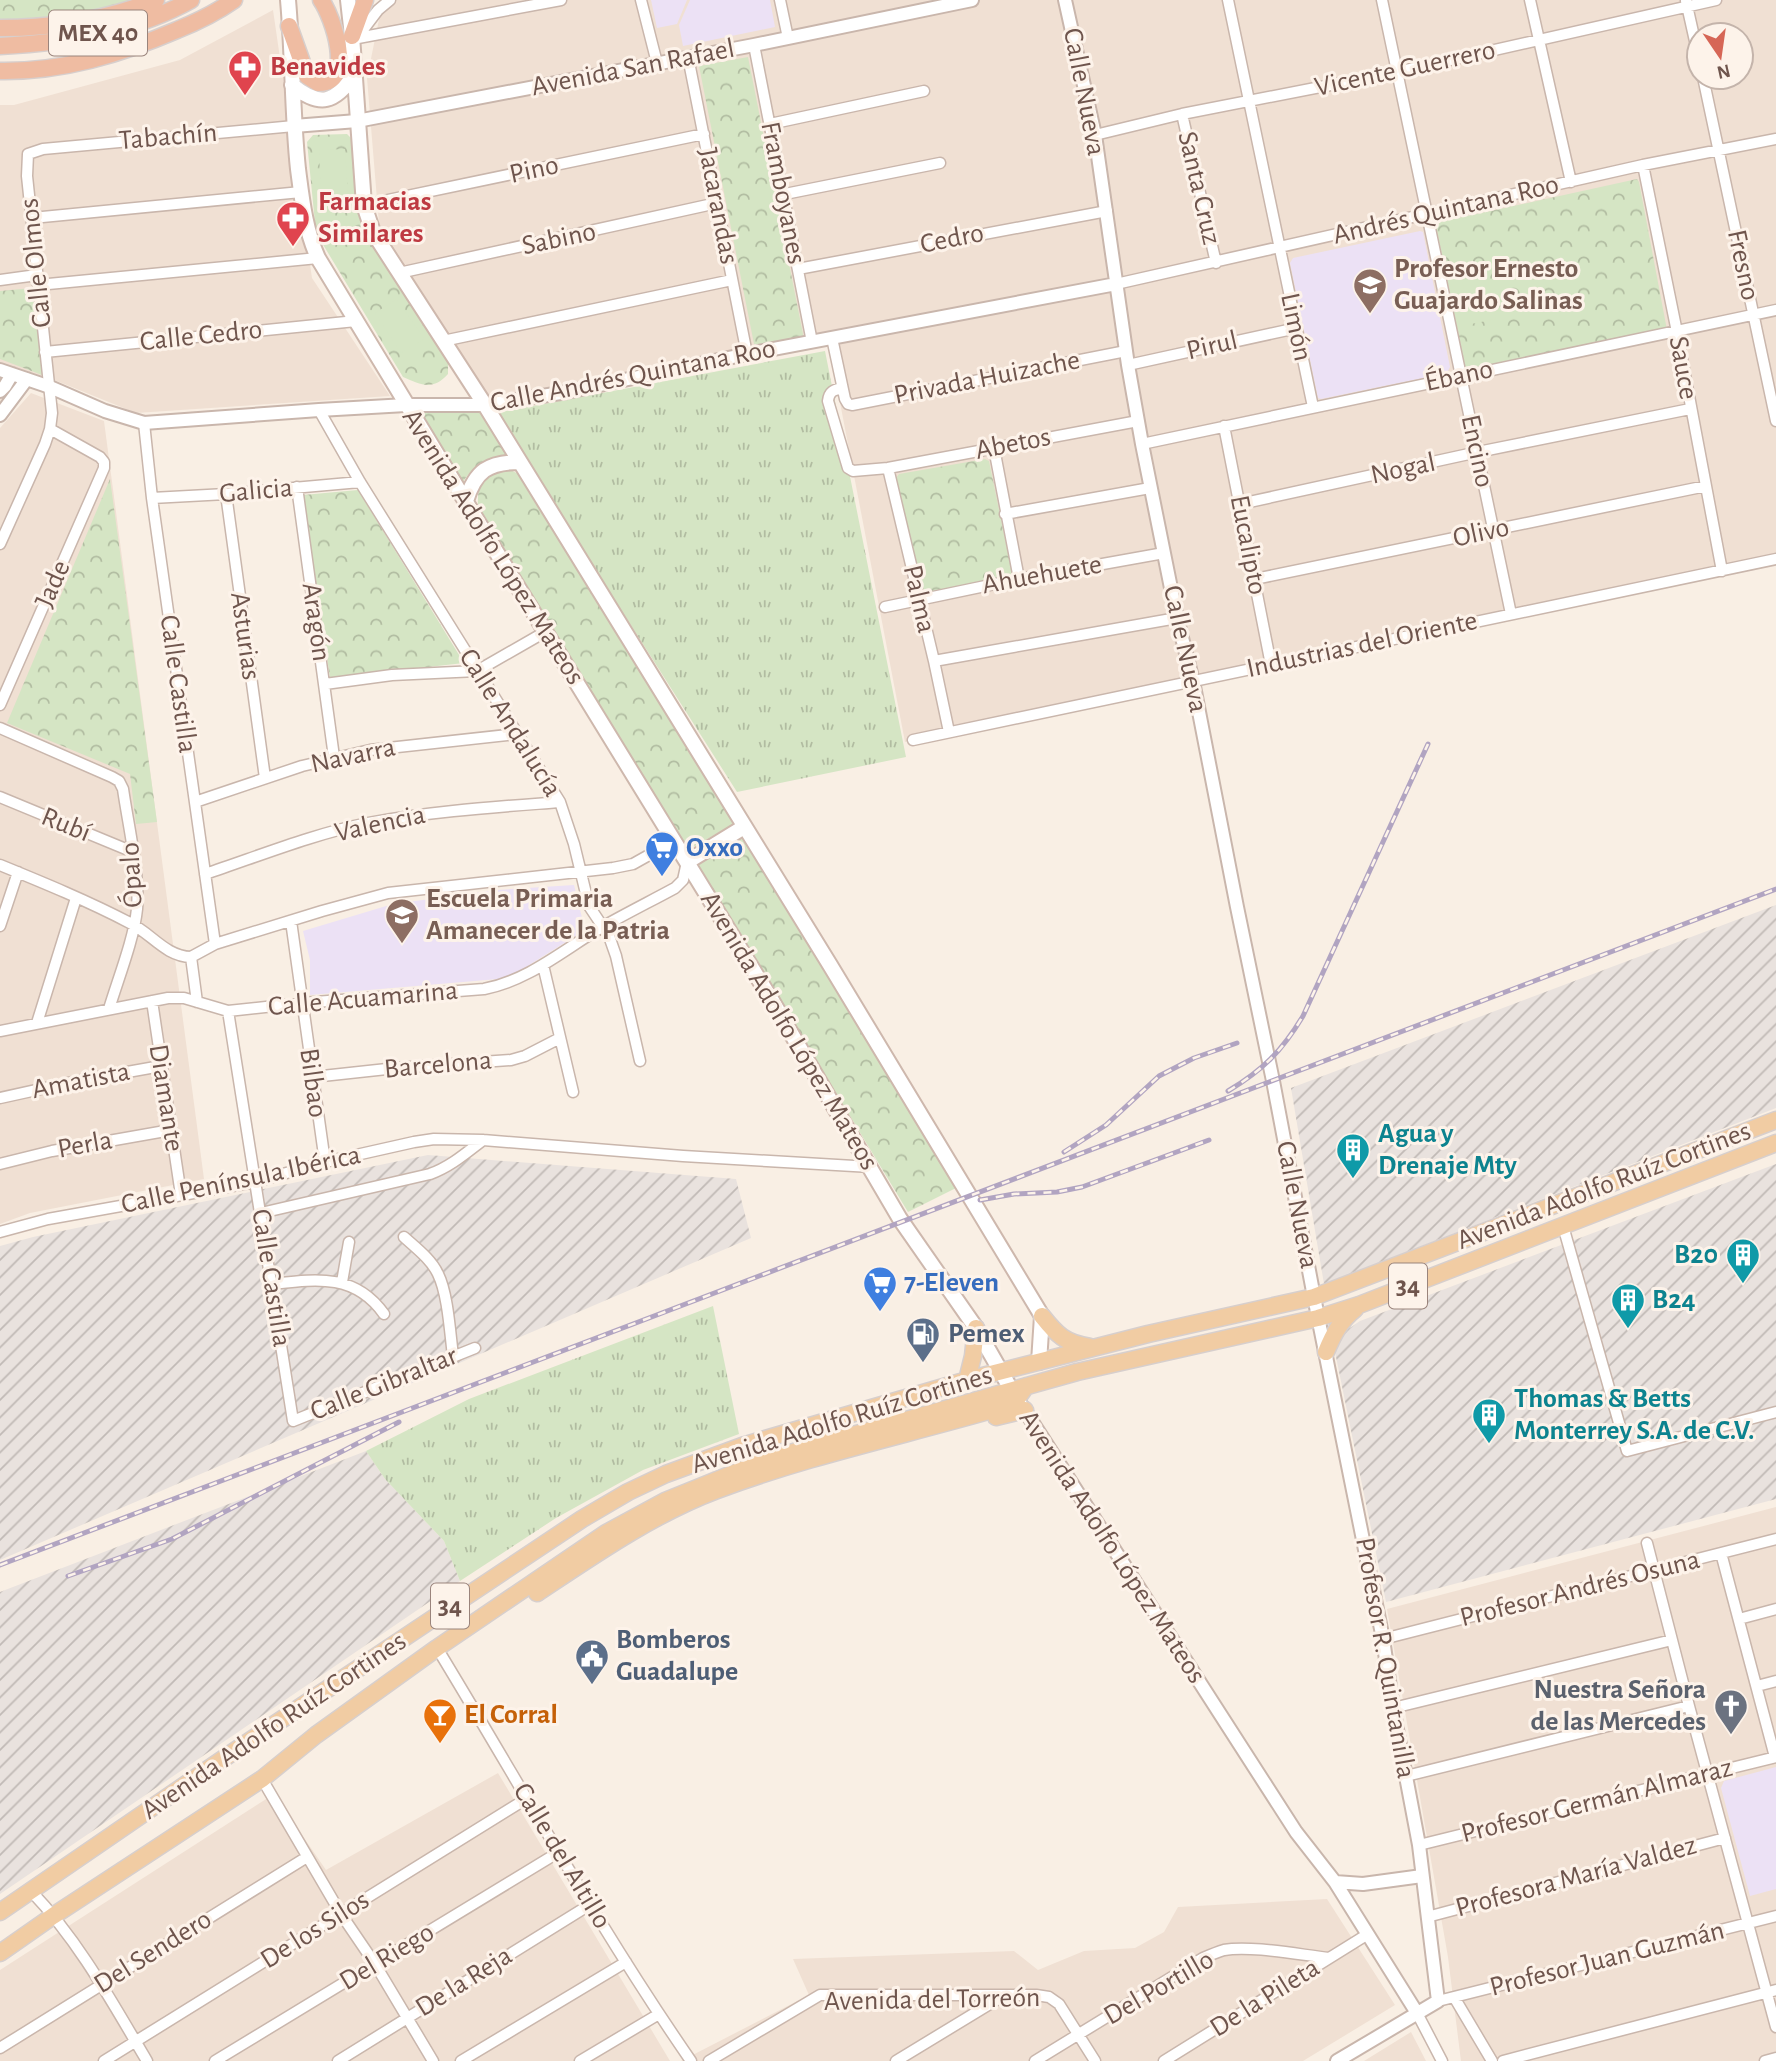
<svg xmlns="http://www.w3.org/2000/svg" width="1776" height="2061" viewBox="0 0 1776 2061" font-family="'Alegreya Sans',sans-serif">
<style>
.residential{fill:#f0e0d3;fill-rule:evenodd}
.industrial{fill:url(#industrial-furrows)}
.education{fill:#ece1f5}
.grass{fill:url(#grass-tufts)}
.park{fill:url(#park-crowns)}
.garden{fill:#d5e5c4}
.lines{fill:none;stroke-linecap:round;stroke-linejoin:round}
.minor-casing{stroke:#c9b6ac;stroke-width:13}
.tertiary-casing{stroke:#c9b6ac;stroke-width:16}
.secondary-casing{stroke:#ceb8ad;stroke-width:18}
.primary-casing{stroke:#d7cfcd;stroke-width:19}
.trunk-casing{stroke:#d7cfcd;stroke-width:19}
.minor{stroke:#fff;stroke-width:10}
.tertiary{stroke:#fff;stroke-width:12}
.secondary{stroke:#fff;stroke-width:14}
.primary{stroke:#f1cca3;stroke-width:16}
.trunk{stroke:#efbca2;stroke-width:16}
.rail-casing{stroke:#b1a4c1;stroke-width:5}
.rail{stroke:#fdf3ea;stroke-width:2.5;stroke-dasharray:8;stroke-linecap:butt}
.labels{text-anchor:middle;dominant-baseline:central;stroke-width:6;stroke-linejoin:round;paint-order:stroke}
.shield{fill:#fdf3ea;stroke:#9a847c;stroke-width:2}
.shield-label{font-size:26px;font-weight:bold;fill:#6f554d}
.health-label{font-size:28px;font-weight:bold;fill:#be3a42;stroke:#fdf3ea;text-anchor:start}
.street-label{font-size:28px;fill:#6f554d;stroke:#fdf3ea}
.education-label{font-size:28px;font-weight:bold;fill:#785e54;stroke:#fdf3ea;text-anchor:start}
.shop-label{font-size:28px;font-weight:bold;fill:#366cbe;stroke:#fdf3ea;text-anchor:start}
.culture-label{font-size:28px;font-weight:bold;fill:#0d838f;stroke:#fdf3ea;text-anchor:start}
.service-label{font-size:28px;font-weight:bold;fill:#4e5e75;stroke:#fdf3ea;text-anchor:start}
.worship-label{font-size:28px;font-weight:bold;fill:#5b616d;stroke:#fdf3ea;text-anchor:end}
.food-label{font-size:28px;font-weight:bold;fill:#c56008;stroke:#fdf3ea;text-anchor:start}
</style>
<defs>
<pattern id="industrial-furrows" width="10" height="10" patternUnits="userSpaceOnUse" patternTransform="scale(1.75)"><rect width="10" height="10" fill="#e9e2de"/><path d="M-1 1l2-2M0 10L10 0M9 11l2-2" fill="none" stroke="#c1bab6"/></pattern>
<pattern id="grass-tufts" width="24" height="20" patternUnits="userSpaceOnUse" patternTransform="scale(1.75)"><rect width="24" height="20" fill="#d5e5c4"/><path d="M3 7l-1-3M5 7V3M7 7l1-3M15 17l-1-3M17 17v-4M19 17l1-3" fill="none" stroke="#b1bca1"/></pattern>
<pattern id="park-crowns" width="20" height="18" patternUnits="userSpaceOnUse" patternTransform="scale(1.75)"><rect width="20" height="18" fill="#d5e5c4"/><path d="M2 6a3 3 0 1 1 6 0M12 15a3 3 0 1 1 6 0" fill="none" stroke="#b1bca1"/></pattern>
</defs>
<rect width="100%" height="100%" fill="#f9efe4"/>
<path class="residential" d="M383 0H1776V563L905 742 829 345 490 399 379 224 367 78ZM1699 35H1741V77H1699Z
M273 10 312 278 390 396 136 413 42 375 0 407V105H14L180 60Z
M31 393 104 421 204 1179 30 1213 0 1224V428Z
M1776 1507V2061H1461L1448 1957 1387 1609Z
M498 1773 670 2061H0V1970L274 1794 326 1870Z
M1327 1899 1395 2005 1303 2061H681L809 1995 793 1959 1014 1951 1038 1970 1084 1951 1135 1948 1164 1932 1178 1907Z
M1411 2032 1426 2061H1364Z"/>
<path class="industrial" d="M1776 905V1108L1324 1284 1291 1088Z
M428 1155 736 1179 751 1238 0 1560V1246L33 1237Z
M1776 1164V1499L1386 1602 1335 1352 1338 1336 1360 1321Z
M366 1451 385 1479 444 1541 460 1581 0 1894V1592Z"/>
<path class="education" d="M651 0H687L677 24 657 28Z
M690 0H770L775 27 683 46 679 25Z
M1420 231 1423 232 1450 367 1447 373 1321 399 1318 398 1290 263 1293 258Z
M574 885 585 930 510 977 498 979 310 995V960L303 931 393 904 497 890Z
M1776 1767V1889L1750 1896 1721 1788 1724 1781Z"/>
<path class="grass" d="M825 351 906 757 737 792 496 413Z
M713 1306 739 1434 643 1470 556 1518 460 1581 444 1541 385 1479 366 1451 469 1399Z"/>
<path class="park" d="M0 0H134L112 8 0 27Z
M748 57 804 339 755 349 699 66Z
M347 134 352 139 361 221 448 361V374C433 391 421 385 403 377L316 233 307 142 313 135Z
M1637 179 1639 182 1667 330 1470 372 1466 370 1436 226 1440 222Z
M33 288 42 375 0 359V291Z
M417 411 483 413 512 456C489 456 473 464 462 484Z
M985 459 989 461 1012 573 1008 578 924 593 919 589 896 478 899 474Z
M500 469 511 470 520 475 735 823 688 850 478 508C478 486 478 478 500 469Z
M110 479 157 822 136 824 130 774 7 723Z
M358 490 464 663 330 678 303 495Z
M742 836 958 1187 908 1212 696 861Z"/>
<path class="garden" d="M345 149 348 196 321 198 319 150Z
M1487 274 1496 319 1471 324 1462 279Z
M397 299 424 339 401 353 375 313Z"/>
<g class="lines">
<g class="minor-casing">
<path id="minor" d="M641 0 657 63
M780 0 788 38
M1228 0 1313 407
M1382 0 1511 614
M1530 0 1571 182
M1686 1 1699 59
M358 38 561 0
M356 39 378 10 390 0
M754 45 812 342
M688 57 747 354
M1703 77 1776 421
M1182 114 1216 263
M770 124 924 91
M1095 135 1182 114 1397 72 1716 0
M1643 165 1677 332 1722 571
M785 194 940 163
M364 205 704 134
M32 218 301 192
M798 269 1107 211
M399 273 717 203
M0 280 37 275
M1116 284 1643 165 1776 139
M38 285 318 258
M832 338 845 399 848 404 852 405 1126 351
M443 341 732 280
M45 352 356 321
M1128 365 1297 328
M842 388C834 390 829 391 828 401L848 468 853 471 888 468 1138 421
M319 410 360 482 560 802 574 844 589 906 609 936 616 956 640 1061
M144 423 152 498 215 944
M1224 426 1271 665
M1142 444 1776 310
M994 448 1019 579
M888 468 934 661 949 732
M297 487 334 757
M226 494 265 778
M152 498 226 494 360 482
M1240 504 1478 452 1690 409
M1005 514 1150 488
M0 544 45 444 50 429 52 413 27 176 28 154 43 149 294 126
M1255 579 1706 486
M885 607 1019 579 1164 553
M934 661 1177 618
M325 684 392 675 477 671 545 632
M0 705 104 468V462L100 457 50 429
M0 728 112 777 119 781 123 789C128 824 140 875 137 909 134 939 118 979 109 1009
M913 740 1776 559
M0 797 133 852
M195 802 302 766 370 750 516 734
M0 865C44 883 88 901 130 923 152 934 165 956 191 957
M205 874C259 856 313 834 368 823 432 811 496 807 560 802
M291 921 325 1162
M0 926 18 872
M191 957 215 944 322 911 388 893 613 868 633 864 674 841
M191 957 197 1002
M543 965 573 1092
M152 1001 181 1195
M228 1011 293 1421 475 1348
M37 1023 76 898
M0 1031 168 998H184L228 1011 302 1003 484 989C530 980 564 949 604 926 627 913 651 901 675 888L683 880 687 862
M313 1077 396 1068 511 1060 525 1056 560 1038
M0 1098 77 1081 161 1066
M0 1164 52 1151 171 1130
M261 1213 430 1174C450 1167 466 1153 483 1140
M1563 1226 1627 1451 1776 1412
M0 1232 48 1219 255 1182 325 1162 414 1142 434 1139 483 1140 683 1156 871 1167
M404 1237C416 1248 431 1259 438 1274 448 1294 450 1333 453 1356
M342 1282 349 1242
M272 1284C316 1279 355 1273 384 1314
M1647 1543 1689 1706 1776 2027
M1721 1553 1775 1757
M1739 1619 1776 1609
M1383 1639 1776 1539
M437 1648C521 1786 599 1928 691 2061
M1757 1686 1776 1681
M1393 1708 1672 1640
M1406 1776 1689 1706
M262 1779 341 1914 375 1964 433 2061
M1419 1845 1776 1757
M31 1891C79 1941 112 2002 147 2061
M1427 1917 1725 1838
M1454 1997 1492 2061
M1438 2001 1776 1916
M1417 2013 1442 2061
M0 2048 307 1857
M104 2061 526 1799
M215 2061 559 1852
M338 2061 591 1904
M461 2061 626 1962
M580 2061 659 2014
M709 2061 820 1995H1036L1049 1997 1059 2004 1095 2061
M896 2061 1003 1996
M1035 2061 1203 1958C1210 1955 1217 1952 1224 1950 1250 1945 1301 1955 1329 1958
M1164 2061 1368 1934
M1503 2061 1776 1990
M1765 2061 1776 2058"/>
</g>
<g class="tertiary-casing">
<path id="tertiary" d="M1065 0 1095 135 1128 365 1142 444 1177 618 1193 681 1237 907 1273 1081 1314 1297 1383 1639 1393 1708 1419 1845 1438 2001 1337 2061
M294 126 357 121 754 45 972 0
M0 370 50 387 105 411 144 423 319 410 406 405H485L567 392 747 354 1116 284
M0 391 5 386 12 374
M0 415 27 379
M1020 1403 1296 1832 1335 1882 1417 2013
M1335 1882 1363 1884 1422 1876"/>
</g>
<g class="secondary-casing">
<path id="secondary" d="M288 0C293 56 292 112 298 169 302 200 305 229 318 258L489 540 771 999 900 1219 976 1328 1016 1398
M348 0 352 36 364 205 373 232 485 405 830 965 1042 1316 1039 1362
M292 85C320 108 335 103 355 74
M466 501C475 471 488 462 520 462
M687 862 744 827"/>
</g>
<g class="primary-casing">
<path id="primary" d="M1042 1316C1057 1335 1065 1343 1090 1347
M1326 1352C1333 1335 1340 1321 1355 1309
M967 1380 973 1356 976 1328
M996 1417 1025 1410
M537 1593C594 1555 653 1514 717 1490 808 1456 906 1435 999 1408L1017 1399 1026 1386
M0 1912 236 1750 582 1519 628 1492 666 1474 745 1445 967 1380 1148 1334 1314 1297 1776 1120
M0 1953 53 1916 262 1779 316 1735 437 1648 606 1533 665 1501 764 1461 810 1447 1077 1372 1318 1318 1359 1305 1776 1143"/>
</g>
<g class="trunk-casing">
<path id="trunk" d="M289 26 304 68 307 76 318 83C356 84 333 17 321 0
M0 28C54 28 106 20 156 0
M352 36 365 0
M0 46C65 43 134 32 191 0
M0 71C62 72 121 54 177 30 197 22 217 12 234 0"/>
</g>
<use href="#minor" class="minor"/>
<use href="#tertiary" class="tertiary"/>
<use href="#secondary" class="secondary"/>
<use href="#primary" class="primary"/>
<use href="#trunk" class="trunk"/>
<g class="rail-casing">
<path id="rail" d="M1228 1091C1263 1070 1282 1051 1303 1016L1428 744
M1064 1152 1106 1125 1159 1076 1194 1058 1237 1043
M980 1200 1014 1194 1057 1192 1082 1187 1209 1140
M0 1565 1776 889
M68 1576 172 1539 399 1422"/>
</g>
<use href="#rail" class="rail"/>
</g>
<defs>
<g id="pharmacy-pin" transform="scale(1.75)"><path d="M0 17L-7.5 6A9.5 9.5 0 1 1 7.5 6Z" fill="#e0444e" stroke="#fdf3ea"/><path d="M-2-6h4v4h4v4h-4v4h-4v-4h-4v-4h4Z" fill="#fff"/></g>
<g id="school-pin" transform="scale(1.75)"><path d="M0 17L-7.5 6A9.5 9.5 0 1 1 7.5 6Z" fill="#8d6e63" stroke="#fdf3ea"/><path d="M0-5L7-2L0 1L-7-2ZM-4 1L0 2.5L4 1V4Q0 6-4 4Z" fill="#fff"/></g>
<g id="supermarket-pin" transform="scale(1.75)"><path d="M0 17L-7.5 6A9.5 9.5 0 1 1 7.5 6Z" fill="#3f7fe0" stroke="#fdf3ea"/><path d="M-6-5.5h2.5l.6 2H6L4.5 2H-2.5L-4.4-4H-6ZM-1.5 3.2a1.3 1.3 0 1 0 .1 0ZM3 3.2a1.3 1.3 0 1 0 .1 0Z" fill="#fff"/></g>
<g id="building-pin" transform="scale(1.75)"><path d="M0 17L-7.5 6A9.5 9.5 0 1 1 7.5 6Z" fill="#0f9aa8" stroke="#fdf3ea"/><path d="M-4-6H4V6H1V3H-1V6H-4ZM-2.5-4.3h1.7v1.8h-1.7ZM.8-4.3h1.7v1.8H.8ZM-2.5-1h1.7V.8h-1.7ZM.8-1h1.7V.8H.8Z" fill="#fff"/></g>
<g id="fuel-pin" transform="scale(1.75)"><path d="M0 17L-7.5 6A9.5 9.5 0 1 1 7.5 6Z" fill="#5c6f8a" stroke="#fdf3ea"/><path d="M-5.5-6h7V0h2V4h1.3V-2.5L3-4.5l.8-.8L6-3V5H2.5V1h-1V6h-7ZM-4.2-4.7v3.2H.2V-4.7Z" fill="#fff"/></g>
<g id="civic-pin" transform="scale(1.75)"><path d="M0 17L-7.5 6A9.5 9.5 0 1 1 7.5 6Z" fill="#5c6f8a" stroke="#fdf3ea"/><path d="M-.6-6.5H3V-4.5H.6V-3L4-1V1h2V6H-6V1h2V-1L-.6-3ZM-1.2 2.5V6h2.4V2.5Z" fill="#fff"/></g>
<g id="church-pin" transform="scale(1.75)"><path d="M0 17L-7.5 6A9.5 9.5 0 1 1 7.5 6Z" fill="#6b7280" stroke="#fdf3ea"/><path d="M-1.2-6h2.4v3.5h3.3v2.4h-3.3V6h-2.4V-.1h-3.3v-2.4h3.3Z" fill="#fff"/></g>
<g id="bar-pin" transform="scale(1.75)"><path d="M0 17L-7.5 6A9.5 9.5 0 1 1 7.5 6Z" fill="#e8710a" stroke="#fdf3ea"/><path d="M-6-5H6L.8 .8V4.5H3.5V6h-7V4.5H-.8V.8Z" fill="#fff"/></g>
</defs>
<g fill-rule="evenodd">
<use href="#pharmacy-pin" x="245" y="67"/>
<use href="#pharmacy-pin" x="293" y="218"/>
<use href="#school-pin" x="1370" y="285"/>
<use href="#supermarket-pin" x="662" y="848"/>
<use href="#school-pin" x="402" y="915"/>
<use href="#building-pin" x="1353" y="1150"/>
<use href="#building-pin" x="1743" y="1255"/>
<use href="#supermarket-pin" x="880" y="1283"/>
<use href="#building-pin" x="1628" y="1300"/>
<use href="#fuel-pin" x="923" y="1334"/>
<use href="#building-pin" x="1489" y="1415"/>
<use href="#civic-pin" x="592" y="1656"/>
<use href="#church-pin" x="1731" y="1706"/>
<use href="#bar-pin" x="440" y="1715"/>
</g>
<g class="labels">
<g class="shield">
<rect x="49" y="10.5" width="98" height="45" rx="5"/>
<rect x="1389" y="1263.5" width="38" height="45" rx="5"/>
<rect x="431" y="1583.5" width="38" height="45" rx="5"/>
</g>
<g class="shield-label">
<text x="98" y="33">MEX 40</text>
<text x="1408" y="1286">34</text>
<text x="450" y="1606">34</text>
</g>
<g class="health-label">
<text x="270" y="67">Benavides</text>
<text x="318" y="202">Farmacias<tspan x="318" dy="32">Similares</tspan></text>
</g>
<g class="street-label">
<text transform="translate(633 68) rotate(-11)">Avenida San Rafael</text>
<text transform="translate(1405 69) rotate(-12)">Vicente Guerrero</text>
<text transform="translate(1084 92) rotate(79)">Calle Nueva</text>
<text transform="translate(168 137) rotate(-5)">Tabachín</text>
<text transform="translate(534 170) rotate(-12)">Pino</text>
<text transform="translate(1199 188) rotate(77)">Santa Cruz</text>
<text transform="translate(783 193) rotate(79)">Framboyanes</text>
<text transform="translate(718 206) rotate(79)">Jacarandas</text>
<text transform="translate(1446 210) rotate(-13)">Andrés Quintana Roo</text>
<text transform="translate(559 239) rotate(-12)">Sabino</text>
<text transform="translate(952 239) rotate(-11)">Cedro</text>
<text transform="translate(36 263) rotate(-96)">Calle Olmos</text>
<text transform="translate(1743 265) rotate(78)">Fresno</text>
<text transform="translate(1296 327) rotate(78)">Limón</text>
<text transform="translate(201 336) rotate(-6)">Calle Cedro</text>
<text transform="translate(1212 346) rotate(-13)">Pirul</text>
<text transform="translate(1683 368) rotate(80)">Sauce</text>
<text transform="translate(633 376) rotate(-11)">Calle Andrés Quintana Roo</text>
<text transform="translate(1459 376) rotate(-12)">Ébano</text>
<text transform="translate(987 378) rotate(-11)">Privada Huizache</text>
<text transform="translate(1013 444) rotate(-11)">Abetos</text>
<text transform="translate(1477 451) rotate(78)">Encino</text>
<text transform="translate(1403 469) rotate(-12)">Nogal</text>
<text transform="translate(256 491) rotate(-5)">Galicia</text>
<text transform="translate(1481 533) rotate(-12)">Olivo</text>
<text transform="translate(1248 545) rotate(79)">Eucalipto</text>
<text transform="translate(493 547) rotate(58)">Avenida Adolfo López Mateos</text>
<text transform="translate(1042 575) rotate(-10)">Ahuehuete</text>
<text transform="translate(53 584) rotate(-66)">Jade</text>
<text transform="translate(919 599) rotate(77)">Palma</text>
<text transform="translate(316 622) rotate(82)">Aragón</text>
<text transform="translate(245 636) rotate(82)">Asturias</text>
<text transform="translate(1362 645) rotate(-12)">Industrias del Oriente</text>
<text transform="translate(1185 649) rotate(78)">Calle Nueva</text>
<text transform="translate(178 684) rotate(82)">Calle Castilla</text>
<text transform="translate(510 723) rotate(58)">Calle Andalucía</text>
<text transform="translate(353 756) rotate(-12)">Navarra</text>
<text transform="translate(380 824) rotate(-12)">Valencia</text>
<text transform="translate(66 825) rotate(22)">Rubí</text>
<text transform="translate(132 875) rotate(-93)">Ópalo</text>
<text transform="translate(363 999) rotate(-5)">Calle Acuamarina</text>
<text transform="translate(789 1031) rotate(59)">Avenida Adolfo López Mateos</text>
<text transform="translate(438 1065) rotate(-5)">Barcelona</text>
<text transform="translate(81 1081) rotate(-11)">Amatista</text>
<text transform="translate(313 1083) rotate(82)">Bilbao</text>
<text transform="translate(166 1098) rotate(81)">Diamante</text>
<text transform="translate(85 1145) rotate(-10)">Perla</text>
<text transform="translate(241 1180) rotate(-12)">Calle Península Ibérica</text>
<text transform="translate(1604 1186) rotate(-21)">Avenida Adolfo Ruíz Cortines</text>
<text transform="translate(1297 1205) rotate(79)">Calle Nueva</text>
<text transform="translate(271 1278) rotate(81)">Calle Castilla</text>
<text transform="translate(384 1384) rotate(-22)">Calle Gibraltar</text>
<text transform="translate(842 1420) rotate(-17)">Avenida Adolfo Ruíz Cortines</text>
<text transform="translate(1112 1547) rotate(57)">Avenida Adolfo López Mateos</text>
<text transform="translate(1580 1589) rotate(-14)">Profesor Andrés Osuna</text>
<text transform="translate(1385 1658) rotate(80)">Profesor R. Quintanilla</text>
<text transform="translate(274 1726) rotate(-34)">Avenida Adolfo Ruíz Cortines</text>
<text transform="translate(1597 1801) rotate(-14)">Profesor Germán Almaraz</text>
<text transform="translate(562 1856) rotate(59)">Calle del Altillo</text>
<text transform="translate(1576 1877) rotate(-15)">Profesora María Valdez</text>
<text transform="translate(315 1930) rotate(-32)">De los Silos</text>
<text transform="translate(153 1952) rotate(-32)">Del Sendero</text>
<text transform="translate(387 1957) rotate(-31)">Del Riego</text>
<text transform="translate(1607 1959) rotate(-14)">Profesor Juan Guzmán</text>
<text transform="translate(464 1982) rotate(-32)">De la Reja</text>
<text transform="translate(1159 1988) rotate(-30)">Del Portillo</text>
<text transform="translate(1265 1998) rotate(-32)">De la Pileta</text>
<text transform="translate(932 2000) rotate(-1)">Avenida del Torreón</text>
</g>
<g class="education-label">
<text x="1394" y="269">Profesor Ernesto<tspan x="1394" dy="32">Guajardo Salinas</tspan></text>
<text x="426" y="899">Escuela Primaria<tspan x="426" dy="32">Amanecer de la Patria</tspan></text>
</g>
<g class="shop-label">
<text x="686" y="848">Oxxo</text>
<text x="904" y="1283">7-Eleven</text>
</g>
<g class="culture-label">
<text x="1378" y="1134">Agua y<tspan x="1378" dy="32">Drenaje Mty</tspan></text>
<text x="1718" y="1255" text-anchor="end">B20</text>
<text x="1652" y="1300">B24</text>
<text x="1514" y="1399">Thomas &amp; Betts<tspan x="1514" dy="32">Monterrey S.A. de C.V.</tspan></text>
</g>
<g class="service-label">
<text x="948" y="1334">Pemex</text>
<text x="616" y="1640">Bomberos<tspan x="616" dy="32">Guadalupe</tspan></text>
</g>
<g class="worship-label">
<text x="1706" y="1690">Nuestra Señora<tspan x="1706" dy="32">de las Mercedes</tspan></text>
</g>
<g class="food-label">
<text x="464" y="1715">El Corral</text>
</g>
</g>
<g transform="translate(1720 56) rotate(167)"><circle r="33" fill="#fdf3ea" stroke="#c4b4ab" stroke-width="2"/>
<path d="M0-5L12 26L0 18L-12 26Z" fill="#d66656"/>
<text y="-10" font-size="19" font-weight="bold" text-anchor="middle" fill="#6f554d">N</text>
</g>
</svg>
